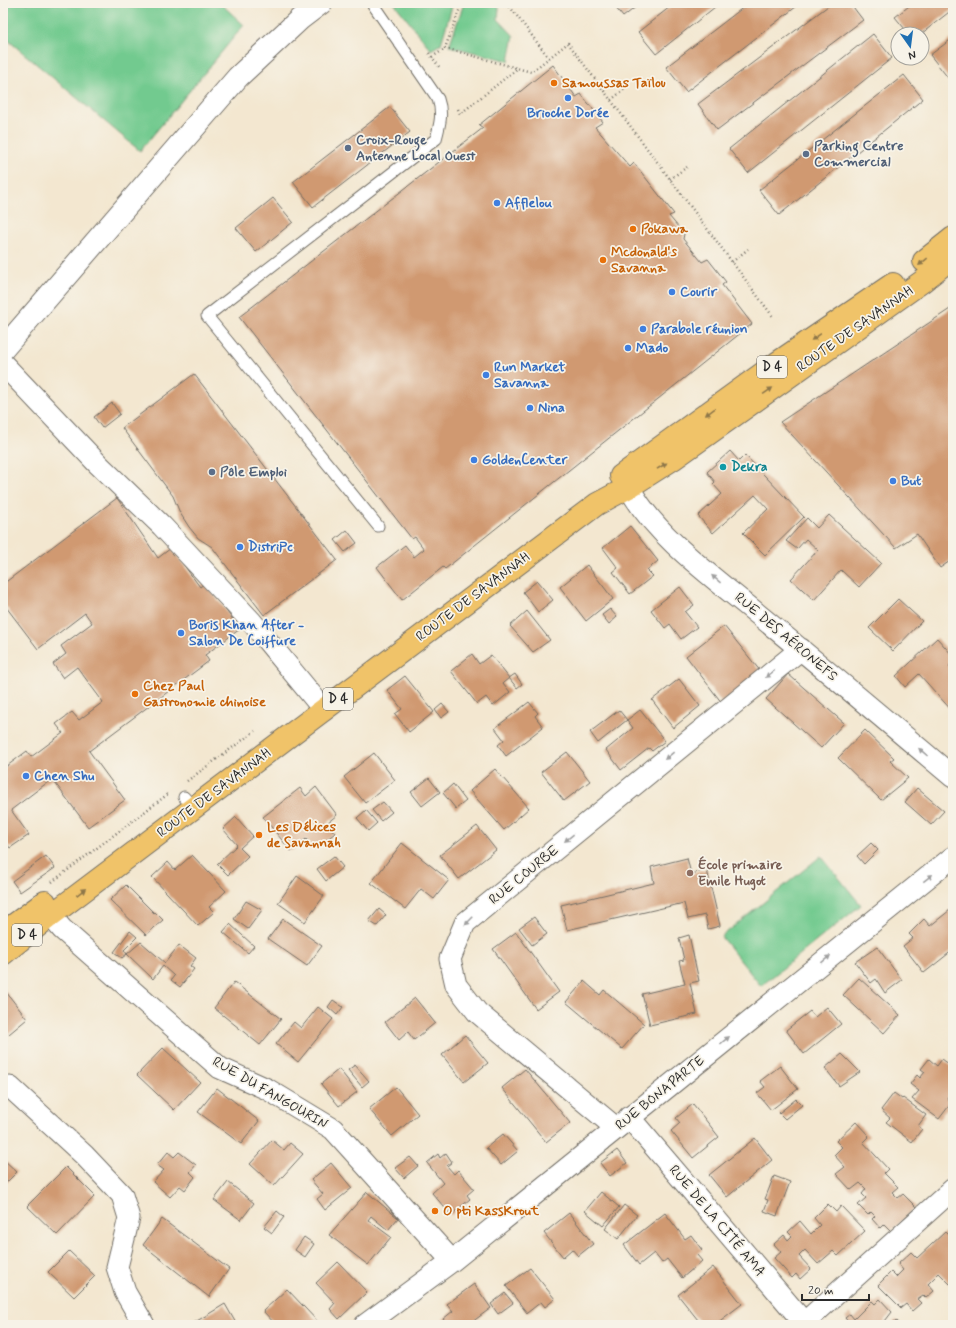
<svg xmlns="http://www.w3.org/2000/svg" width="956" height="1328" viewBox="0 0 956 1328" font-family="Mynerve,sans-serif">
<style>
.green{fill:#72ca8f;stroke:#4e7a5d}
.building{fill:#d09971}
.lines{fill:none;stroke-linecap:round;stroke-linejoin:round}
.service-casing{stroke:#716d65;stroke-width:13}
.minor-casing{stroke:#716d65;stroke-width:23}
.tertiary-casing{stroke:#716d65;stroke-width:24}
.primary-casing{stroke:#716d65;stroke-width:24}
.path{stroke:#716d65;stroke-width:2.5;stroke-dasharray:1 3;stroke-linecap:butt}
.service{stroke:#fff;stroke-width:11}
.minor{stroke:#fff;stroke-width:21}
.tertiary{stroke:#fff;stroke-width:22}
.primary{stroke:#f0c369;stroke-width:22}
.oneway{fill:#8e774a}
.oneway2{fill:#a0a0a0}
.food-dot{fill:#e8710a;stroke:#f7f3e8;stroke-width:1.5}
.shop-dot{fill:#3f7fe0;stroke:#f7f3e8;stroke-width:1.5}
.service-dot{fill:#5c6f8a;stroke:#f7f3e8;stroke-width:1.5}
.culture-dot{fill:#0f9aa8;stroke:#f7f3e8;stroke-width:1.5}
.education-dot{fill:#8d6e63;stroke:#f7f3e8;stroke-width:1.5}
.labels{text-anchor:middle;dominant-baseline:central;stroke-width:3.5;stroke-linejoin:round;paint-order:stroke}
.shield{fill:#f7f3e8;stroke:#686764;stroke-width:1}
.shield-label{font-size:13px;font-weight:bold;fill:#2b2b2b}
.food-label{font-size:14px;font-weight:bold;fill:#c56008;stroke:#f7f3e8;text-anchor:start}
.shop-label{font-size:14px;font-weight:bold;fill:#366cbe;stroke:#f7f3e8;text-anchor:start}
.service-label{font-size:14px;font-weight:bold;fill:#4e5e75;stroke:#f7f3e8;text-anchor:start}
.street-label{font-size:14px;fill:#2b2b2b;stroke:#f7f3e8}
.culture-label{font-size:14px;font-weight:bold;fill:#0d838f;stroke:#f7f3e8;text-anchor:start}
.education-label{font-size:14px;font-weight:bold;fill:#785e54;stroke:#f7f3e8;text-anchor:start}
</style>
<rect width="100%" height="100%" fill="#f7f3e8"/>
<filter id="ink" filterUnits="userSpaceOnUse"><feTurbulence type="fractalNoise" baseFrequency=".025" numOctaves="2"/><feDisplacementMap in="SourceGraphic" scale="8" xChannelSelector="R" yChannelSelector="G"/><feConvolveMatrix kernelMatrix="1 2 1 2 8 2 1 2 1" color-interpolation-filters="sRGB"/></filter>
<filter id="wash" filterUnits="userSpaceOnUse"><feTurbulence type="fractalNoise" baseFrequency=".012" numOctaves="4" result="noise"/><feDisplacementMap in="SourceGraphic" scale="16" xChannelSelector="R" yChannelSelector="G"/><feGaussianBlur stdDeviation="0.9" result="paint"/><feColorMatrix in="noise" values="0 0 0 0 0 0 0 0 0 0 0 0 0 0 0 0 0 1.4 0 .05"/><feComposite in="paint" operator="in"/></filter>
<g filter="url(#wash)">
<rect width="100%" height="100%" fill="#f3e7d0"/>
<path class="green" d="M3 3H220L244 25 140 151 3 36Z
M394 3H453L441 44 431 50Z
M464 3H495L499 8 498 19 514 36 509 61 449 46Z
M821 856 861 905 761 986 721 937Z"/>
<g id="blocks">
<path class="building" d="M612 3H641L623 17Z
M675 3H720L656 54 638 32Z
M749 3H801L686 92 666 67Z
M832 3H850L863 20 717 130 698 104Z
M913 3H953V9L921 34H909L895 17Z
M873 34 892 58 748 173 729 149Z
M953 38V76L949 79 930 55Z
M553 65 576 97 581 94 603 122 595 127 630 167 634 163 674 214 669 216 684 234 683 239 702 262 708 259 726 282 722 285 752 324 445 569 443 567 402 600 377 567 405 545 414 557 424 549 415 537 412 539 239 317 483 128 479 125Z
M904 75 923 99 779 215 759 190Z
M390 107 410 132 313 207 293 182Z
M273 198 293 222 256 252 236 228Z
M953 307V559L940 568 917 534 896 548 780 422Z
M194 374 337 560 264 615 212 547 198 538 189 527 180 513 173 496 122 428Z
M112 403 120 414 102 428 94 417Z
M730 451 739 461 745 455 804 517 765 555 743 533 768 509 755 495 713 533 698 516 722 494 713 484 715 482 707 472Z
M117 498 158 558 171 548 200 587 205 583 240 629 205 655 209 661 89 751 125 800 88 827 52 779 11 810 29 835 10 848 3 839V782L5 780 3 777V769L27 751 31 757 63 733 56 724 72 712 79 720 103 702 77 667 63 678 53 664 66 654 61 646 92 623 85 613 38 649 3 603V584Z
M829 515 881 563 859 587 841 570 814 600 791 579 818 550 806 539 797 549 786 541 807 518 817 528Z
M630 526 658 561 647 570 653 576 630 594 613 572 618 568 603 548Z
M347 530 357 543 345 552 335 540Z
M587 565 613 599 586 621 560 587Z
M537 581 553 600 538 612 523 592Z
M680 587 694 605 685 612 697 627 681 639 670 624 665 628 651 610Z
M898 599 922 621 893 651 869 628Z
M610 609 617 617 609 624 602 615Z
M527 611 550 640 533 652 510 626Z
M724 626 761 672 722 703 686 656Z
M937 638 953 656V662L949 666 953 670V712L919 674 905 687 896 676Z
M472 654 479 664 491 655 509 678 503 683 510 692 493 706 486 697 477 704 451 671Z
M515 674 522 684 517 688 509 678Z
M788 674 844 723 821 748 766 699Z
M405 676 434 712 409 732 395 714 402 709 387 690Z
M679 679 700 706 673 728 652 700Z
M529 702 538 713 535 716 543 727 506 756 498 745 504 740 495 728Z
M442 704 449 712 441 718 435 710Z
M619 710 627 720 640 710 665 741 652 751 649 748 621 770 606 750 633 728 627 720 598 743 590 732Z
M865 730 894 758 890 761 908 778 881 800 838 758Z
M567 752 590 781 564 801 541 772Z
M374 753 395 780 365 803 344 777Z
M495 769 529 808 504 830 470 791Z
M429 778 440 792 422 806 411 792Z
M453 784 466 801 456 809 443 793Z
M316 787 337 815 327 823 335 833 315 849 306 839 291 851 263 817 300 788 306 796Z
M917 788 944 811 931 825 905 802Z
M383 802 392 812 381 821 372 810Z
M366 810 377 823 368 831 357 818Z
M236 817 253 836 240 848 248 856 228 875 217 864 237 845 223 829Z
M477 826 496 850 459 879 440 855Z
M402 843 449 880 434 899 421 889 405 909 371 883Z
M871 843 878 850 864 864 857 856Z
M192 855 226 891 209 907 214 912 198 926 152 877 168 862 175 870Z
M46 856 55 868 20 892 12 881Z
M334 856 343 867 326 881 317 869Z
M687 858 691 874 707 870 720 926 708 929 705 915 688 919 684 903 567 930 561 905 654 883 651 867Z
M297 876 324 896 305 922 278 903Z
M126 885 154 913 155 912 163 920 146 935 110 900Z
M246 901 262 910 248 929 234 919Z
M379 909 386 915 377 926 369 921Z
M950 910 953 914V950L924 973 903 946 913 938 909 934 924 919 930 926Z
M534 917 547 934 532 945 519 928Z
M283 919 322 946 307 966 268 939Z
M230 924 254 946 248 953 223 932Z
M130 931 137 937 124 950 127 954 122 958 114 952Z
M516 932 559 992 536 1009 493 949Z
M689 935 699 981 690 983 697 1014 650 1025 642 994 685 984 679 961 684 960 679 938Z
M141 942 165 963 179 945 196 958 190 966 194 969 180 987 171 980 174 976 163 966 153 979 127 954Z
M877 947 902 980 885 993 876 979 871 983 855 962Z
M859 978 900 1015 884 1033 843 995Z
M584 981 600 995 604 990 644 1024 622 1049 566 1002Z
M234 982 281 1019 260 1045 214 1008Z
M3 988 27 1019 9 1034 3 1028Z
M415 998 435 1023 414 1040 408 1032 399 1040 385 1022Z
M333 1000 343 1007 337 1015 328 1007Z
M318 1007 333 1019 298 1062 276 1044 294 1022 301 1028Z
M827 1007 841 1024 804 1054 786 1030 810 1011 815 1017Z
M465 1035 488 1063 464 1082 442 1055Z
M163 1048 200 1082 174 1110 137 1075Z
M842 1054 860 1072 839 1086 825 1068Z
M929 1059 937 1066 942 1059 953 1067V1093L951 1092 947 1098 952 1102 939 1119 912 1099 919 1091 910 1084 917 1075 920 1078 925 1072 921 1069Z
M355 1065 369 1081 362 1087 348 1070Z
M780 1066 798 1089 771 1110 757 1093 765 1087 760 1081Z
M339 1069 357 1092 339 1106 321 1084Z
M525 1069 570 1123 546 1142 502 1088Z
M396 1087 418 1114 392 1136 369 1109Z
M217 1088 259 1121 241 1144 198 1112Z
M894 1093 902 1099 903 1098 926 1115 918 1126 922 1129 912 1142 886 1122 890 1118 881 1110Z
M796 1099 802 1105 785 1119 779 1113Z
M693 1104 719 1137 693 1158 671 1131 680 1123 676 1118Z
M856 1122 869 1136 863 1142 888 1169 884 1173 898 1187 892 1192 898 1198 903 1194 916 1207 891 1231 884 1224 880 1228 872 1219 875 1216 871 1212 868 1215 858 1205 866 1198 862 1194 866 1189 860 1183 851 1190 836 1174 845 1167 834 1155 842 1147 836 1141Z
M503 1134 518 1151 501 1165 486 1148Z
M755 1138 772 1160 727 1197 709 1175Z
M272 1140 284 1150 290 1143 303 1154 274 1186 250 1164Z
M617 1150 627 1163 610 1176 600 1163Z
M168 1152 174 1157 179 1152 196 1165 190 1172 195 1177 185 1190 180 1186 170 1197 153 1182 164 1170 157 1165Z
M446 1153 452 1162 447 1166 454 1174 458 1170 474 1189 467 1195 470 1199 451 1215 432 1193 443 1183 427 1163 438 1154 440 1158Z
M410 1157 418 1166 404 1178 395 1168Z
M3 1159 17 1172 3 1186Z
M331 1163 352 1188 325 1210 317 1199 323 1194 311 1180Z
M66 1167 95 1196 57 1235 27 1206Z
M774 1176 790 1182 777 1216 764 1211 768 1200 765 1199Z
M228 1182 254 1203 241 1220 214 1200Z
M367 1192 398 1218 388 1230 371 1216 368 1220 391 1237 368 1265 329 1235Z
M601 1192 619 1207 603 1226 585 1211Z
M828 1204 836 1212 841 1206 865 1231 838 1256 833 1251 818 1264 805 1250 799 1256 811 1269 800 1279 796 1274 792 1278 774 1258 781 1252 774 1244 784 1235 788 1240 792 1236 788 1232 800 1221 811 1234 820 1225 814 1218Z
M624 1205 637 1215 618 1239 605 1229Z
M277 1211 284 1217 272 1233 264 1227Z
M569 1213 593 1244 578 1256 572 1249 563 1257 544 1233Z
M665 1213 685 1239 691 1235 702 1250 697 1255 702 1261 682 1278 667 1259 662 1263 654 1253 639 1265 624 1245Z
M162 1219 229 1269 209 1297 143 1245Z
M945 1232 950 1237 953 1234V1281L950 1284 939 1273 928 1284 934 1291 926 1298 923 1295 917 1299 921 1303 912 1311 906 1304 901 1308 878 1285 891 1272 896 1277 903 1270 898 1264 911 1252 917 1258Z
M304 1237 314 1244 305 1257 295 1250Z
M69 1251 95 1276 74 1297 48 1272Z
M338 1262 367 1292 339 1319 330 1309 335 1303 316 1283Z
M713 1267 742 1304 717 1323 719 1325H702L678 1295Z
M530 1268 555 1299 545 1307 541 1302 527 1313 506 1286Z
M474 1284 491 1308 468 1325H447L443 1319 453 1311 447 1304Z
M287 1289 321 1325H276L263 1311Z
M505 1293 513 1303 498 1314 491 1304Z
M880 1299 892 1312 882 1325H851L845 1318 850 1314 854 1319 872 1301 875 1304Z
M225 1304 237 1325H190L207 1315Z
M896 1320 901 1325H891Z"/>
</g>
</g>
<g filter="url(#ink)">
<use href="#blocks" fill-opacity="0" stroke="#716d65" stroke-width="1"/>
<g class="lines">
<g class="service-casing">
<path id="service" d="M372 3 438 99C443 113 440 124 436 139L207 316 378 526
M184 797 194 808"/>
</g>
<g class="minor-casing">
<path id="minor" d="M3 364 98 464 162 526 251 621 324 710
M629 487C653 535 718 581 760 616 825 669 889 723 953 777
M41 904 62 929 220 1068 267 1089 333 1129 452 1261
M10 1087 84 1155 122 1195 129 1218 117 1267 125 1292 144 1325
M629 1117 806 1325
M616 1128 477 1012 456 985 450 959 465 923 801 649
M804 1323 953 1189
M365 1325 452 1261 953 857"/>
</g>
<g class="tertiary-casing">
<path id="tertiary" d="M3 349 238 77 300 19 321 3"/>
</g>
<g class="primary-casing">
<path id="primary" d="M924 261 953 238
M621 476 777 363 893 284
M3 933 45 902
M3 954 50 916 597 504 629 487 673 459 923 281 953 257"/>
</g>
<path class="path" d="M462 3 445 48 531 72 549 58 507 3
M429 53 440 68
M432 57 445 49
M549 58 568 43 774 318
M611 100 626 88
M458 109 460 114 518 68
M670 179 687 167
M732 262 748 249
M187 781 255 731
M52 882 168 794"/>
<use href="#service" class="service"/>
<use href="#minor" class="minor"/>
<use href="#tertiary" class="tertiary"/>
<use href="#primary" class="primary"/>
</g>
<defs><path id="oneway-solid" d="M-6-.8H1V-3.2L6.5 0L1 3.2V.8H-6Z"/></defs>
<g class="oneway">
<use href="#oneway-solid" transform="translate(923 262) rotate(141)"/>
<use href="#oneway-solid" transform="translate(816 337) rotate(146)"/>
<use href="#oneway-solid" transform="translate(768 391) rotate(-35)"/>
<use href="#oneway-solid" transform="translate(710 412) rotate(144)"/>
<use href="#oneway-solid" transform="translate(662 466) rotate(-32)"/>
<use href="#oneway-solid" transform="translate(81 892) rotate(-37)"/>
</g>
<g class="oneway2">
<use href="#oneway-solid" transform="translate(716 579) rotate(-140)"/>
<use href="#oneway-solid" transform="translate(770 674) rotate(142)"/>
<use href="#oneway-solid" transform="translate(923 752) rotate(-140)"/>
<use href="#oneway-solid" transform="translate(669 756) rotate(141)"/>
<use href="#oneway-solid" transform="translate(569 838) rotate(141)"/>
<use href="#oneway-solid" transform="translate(928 878) rotate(-38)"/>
<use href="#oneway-solid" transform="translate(469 921) rotate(135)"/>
<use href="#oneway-solid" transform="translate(826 959) rotate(-39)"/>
<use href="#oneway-solid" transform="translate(725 1040) rotate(-39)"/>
</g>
</g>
<g class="food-dot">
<circle cx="554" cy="83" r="4"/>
<circle cx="633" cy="229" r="4"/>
<circle cx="603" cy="260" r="4"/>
<circle cx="135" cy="694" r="4"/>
<circle cx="259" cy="835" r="4"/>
<circle cx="435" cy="1211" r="4"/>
</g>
<g class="shop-dot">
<circle cx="568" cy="98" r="4"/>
<circle cx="497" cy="203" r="4"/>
<circle cx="672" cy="292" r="4"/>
<circle cx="643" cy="329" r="4"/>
<circle cx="628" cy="348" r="4"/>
<circle cx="486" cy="375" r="4"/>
<circle cx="530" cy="408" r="4"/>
<circle cx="474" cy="460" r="4"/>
<circle cx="893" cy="481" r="4"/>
<circle cx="240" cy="547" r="4"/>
<circle cx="181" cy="633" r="4"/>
<circle cx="26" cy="776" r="4"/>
</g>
<g class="service-dot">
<circle cx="348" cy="148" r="4"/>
<circle cx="806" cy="154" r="4"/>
<circle cx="212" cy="472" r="4"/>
</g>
<circle class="culture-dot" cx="723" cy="467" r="4"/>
<circle class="education-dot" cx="690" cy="873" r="4"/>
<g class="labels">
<g class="shield">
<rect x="757" y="356" width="30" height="22" rx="3"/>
<rect x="323" y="688" width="30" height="22" rx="3"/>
<rect x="12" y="924" width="30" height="22" rx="3"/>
</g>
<g class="shield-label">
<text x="772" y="367">D 4</text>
<text x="338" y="699">D 4</text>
<text x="27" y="935">D 4</text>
</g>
<g class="food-label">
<text x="562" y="83">Samoussas Taïlou</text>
<text x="641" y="229">Pokawa</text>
<text x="611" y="252">Mcdonald's<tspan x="611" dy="16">Savanna</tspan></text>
<text x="143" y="686">Chez Paul<tspan x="143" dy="16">Gastronomie chinoise</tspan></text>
<text x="267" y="827">Les Délices<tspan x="267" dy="16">de Savannah</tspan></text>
<text x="443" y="1211">O pti KassKrout</text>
</g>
<g class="shop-label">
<text x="568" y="113" text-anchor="middle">Brioche Dorée</text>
<text x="505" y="203">Afflelou</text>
<text x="680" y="292">Courir</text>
<text x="651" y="329">Parabole réunion</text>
<text x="636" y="348">Mado</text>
<text x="494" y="367">Run Market<tspan x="494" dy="16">Savanna</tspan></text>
<text x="538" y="408">Nina</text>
<text x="482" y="460">GoldenCenter</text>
<text x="901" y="481">But</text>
<text x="248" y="547">DistriPc</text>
<text x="189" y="625">Boris Khan After -<tspan x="189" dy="16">Salon De Coiffure</tspan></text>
<text x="34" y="776">Chen Shu</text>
</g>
<g class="service-label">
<text x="356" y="140">Croix-Rouge<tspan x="356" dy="16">Antenne Local Ouest</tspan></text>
<text x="814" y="146">Parking Centre<tspan x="814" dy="16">Commercial</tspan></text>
<text x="220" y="472">Pôle Emploi</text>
</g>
<g class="street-label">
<text transform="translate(855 329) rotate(-35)">ROUTE DE SAVANNAH</text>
<text transform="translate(473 597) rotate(-37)">ROUTE DE SAVANNAH</text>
<text transform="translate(786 637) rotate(40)">RUE DES AÉRONEFS</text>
<text transform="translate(214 793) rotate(-37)">ROUTE DE SAVANNAH</text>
<text transform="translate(524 875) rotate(-39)">RUE COURBE</text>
<text transform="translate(270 1093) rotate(30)">RUE DU FANGOURIN</text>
<text transform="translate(660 1093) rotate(-39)">RUE BONAPARTE</text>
<text transform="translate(717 1221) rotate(50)">RUE DE LA CITÉ AMA</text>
</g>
<g class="culture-label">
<text x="731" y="467">Dekra</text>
</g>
<g class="education-label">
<text x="698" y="865">École primaire<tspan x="698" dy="16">Emile Hugot</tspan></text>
</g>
</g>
<rect width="956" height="1328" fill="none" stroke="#f7f3e8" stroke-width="16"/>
<g transform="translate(910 46) rotate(166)"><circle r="19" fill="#f7f3e8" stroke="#a5a39c"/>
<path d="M0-3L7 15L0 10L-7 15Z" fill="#1f6fb2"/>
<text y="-6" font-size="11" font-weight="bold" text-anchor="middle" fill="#2b2b2b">N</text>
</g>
<path d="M802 1294v6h67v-6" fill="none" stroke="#2b2b2b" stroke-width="2"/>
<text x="808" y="1294" font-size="12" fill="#2b2b2b" stroke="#f7f3e8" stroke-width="3" paint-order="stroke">20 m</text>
</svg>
